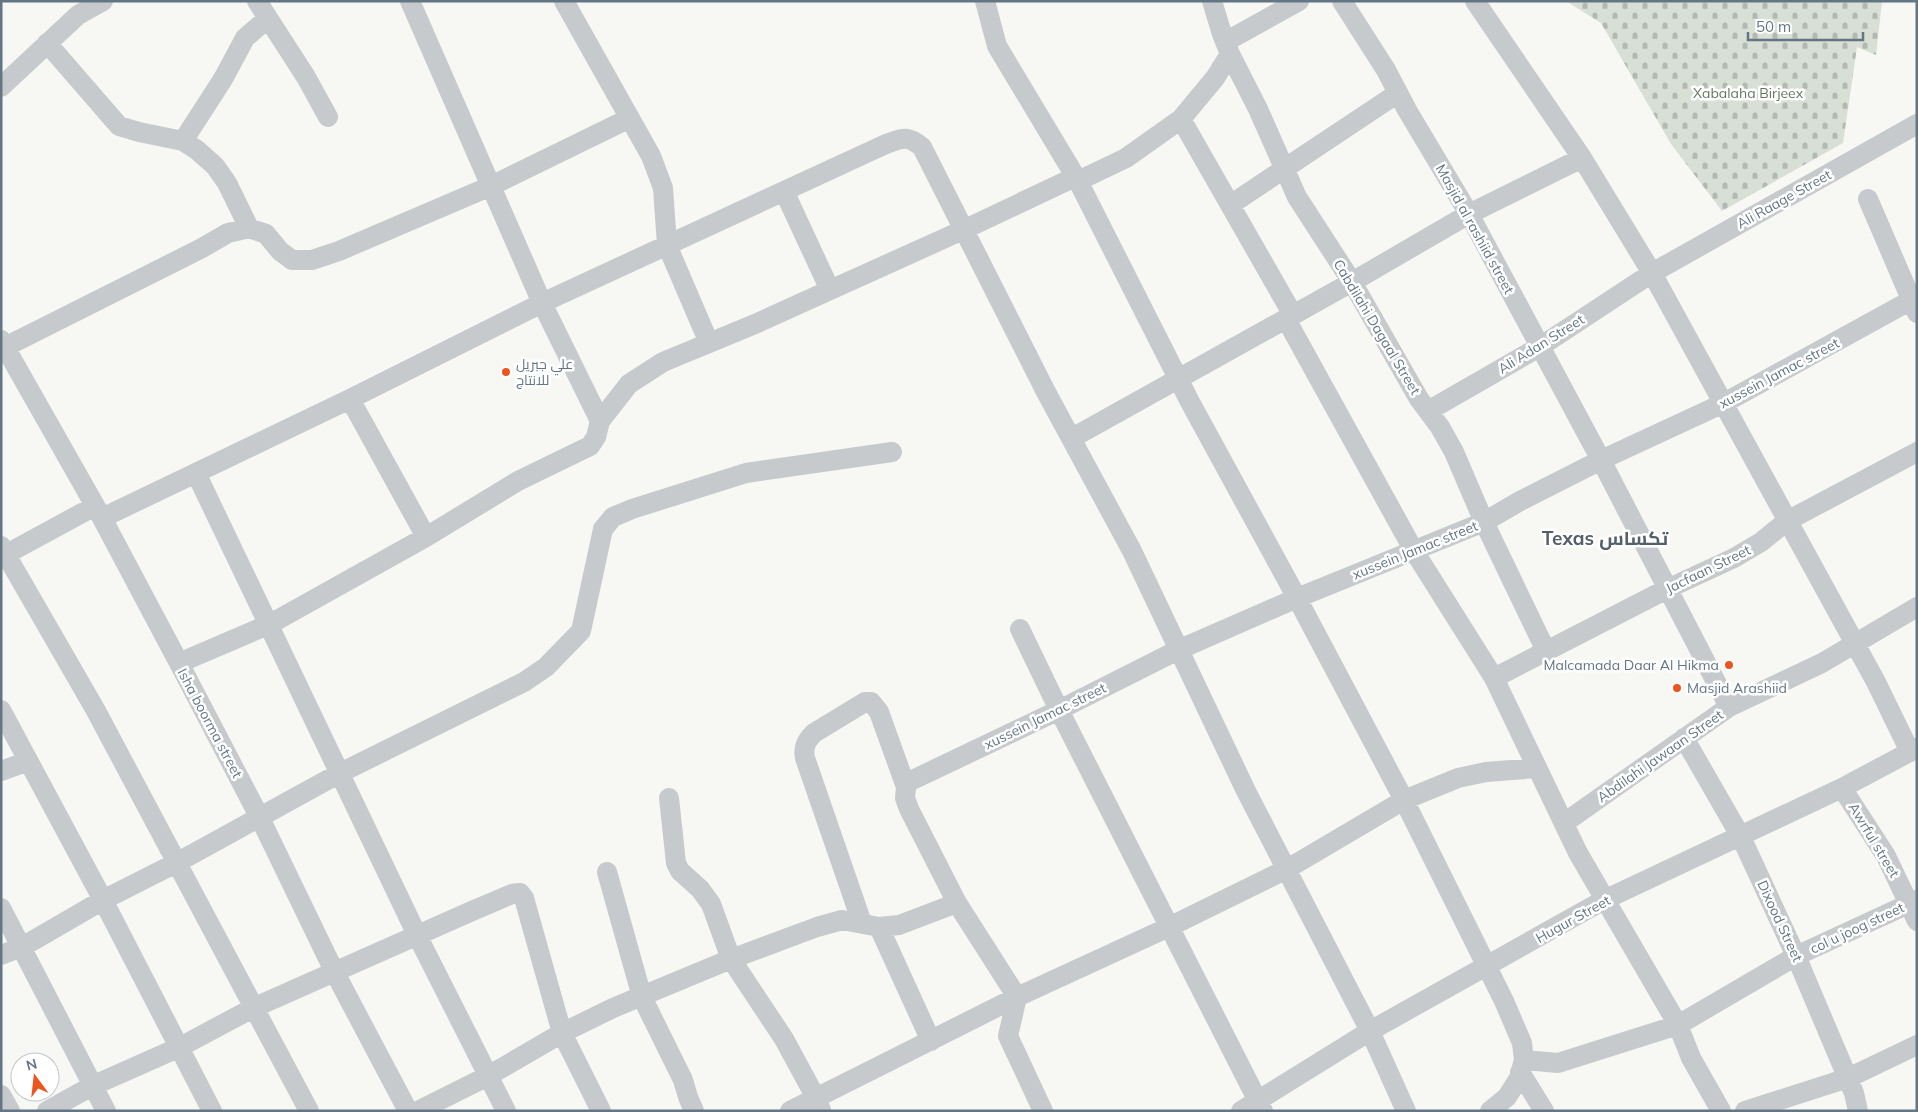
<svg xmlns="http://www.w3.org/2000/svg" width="1918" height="1112" viewBox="0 0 1918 1112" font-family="Mulish,Cairo,sans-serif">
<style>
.cemetery{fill:url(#cemetery-stones)}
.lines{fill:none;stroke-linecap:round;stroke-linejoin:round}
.minor{stroke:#c6cacd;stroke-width:20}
.poi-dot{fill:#eb561f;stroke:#fff;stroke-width:2}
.labels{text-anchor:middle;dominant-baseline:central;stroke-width:5;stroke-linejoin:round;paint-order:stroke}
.park-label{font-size:14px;fill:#647860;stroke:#fff}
.street-label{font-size:14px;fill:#647686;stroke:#fff}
.poi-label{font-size:14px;fill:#647686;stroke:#fff;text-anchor:start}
.district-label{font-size:19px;font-weight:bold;fill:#535f6b;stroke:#fff}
</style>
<defs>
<pattern id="cemetery-stones" width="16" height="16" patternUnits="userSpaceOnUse" patternTransform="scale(1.25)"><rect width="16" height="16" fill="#d8dfd4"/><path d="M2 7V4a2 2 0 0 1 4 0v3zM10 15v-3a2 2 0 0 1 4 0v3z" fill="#b3b9b2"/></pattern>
</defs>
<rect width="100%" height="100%" fill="#f7f7f3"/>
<path class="cemetery" d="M1566 1H1882L1876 55 1857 47 1843 143 1722 211 1671 144 1601 23Z"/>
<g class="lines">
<path class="minor" d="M257 1 306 77 328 117
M410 1 542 303 600 421
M564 1 651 156 663 188 667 245 709 343
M985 1 997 46 1078 181 1190 402 1297 598 1404 800 1504 1001 1522 1043 1524 1060 1519 1078 1507 1097 1490 1111
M1212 1 1222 34 1230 54 1258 109 1297 197 1352 282 1419 399 1440 427 1454 452 1484 522 1546 651
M1342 1 1386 70 1407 110 1469 214 1601 460 1729 707
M1475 1 1582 158 1652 273 1876 682 1910 752
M1225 42 1299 1
M47 43 119 126 139 132 183 141 197 150 215 166 227 183 249 228
M1 87 78 15 103 1
M1181 119 1293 315
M183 141 223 79 245 38 268 18
M1078 181 1126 158 1181 119 1215 78 1230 54
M784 191 830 290
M1868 199 1917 313
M1230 205 1398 93
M1286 319 1414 551 1494 678 1578 853 1678 1025 1691 1058 1721 1111
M1 340 102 518 179 663 260 818 334 971 408 1111
M1 349 202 248 228 233 249 228 266 234 280 251 292 260H312L339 251 491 186 630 118
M350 399 426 537
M1428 411 1541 346 1652 273 1917 124
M1072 438 1352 282 1469 214 1582 158
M196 473 417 935 506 1111
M102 518 350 399 542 303 886 144C903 138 907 135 922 147L1046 392 1132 551 1246 791 1370 1031 1406 1111
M1 546 95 709 309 1111
M1 557 95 506
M1020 629 1059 710 1263 1111
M179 663 270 624 426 537 518 481 590 446 596 437 600 421 629 384 663 362 755 324 963 230 1075 177
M1494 678 1667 589 1734 558 1761 542 1787 521 1917 452
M1 710 103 900 212 1111
M1684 738 1741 837 1796 956 1854 1093 1858 1111
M1 771 28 761
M906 787 910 781 923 775 1059 710 1178 650 1297 598 1484 522 1520 501 1601 460 1724 403 1917 297
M1842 788 1886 856 1917 921
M669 798 676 863 680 871 700 889 711 904 731 959 784 1039 816 1098 821 1110
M1564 823 1729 707 1822 663 1917 607
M607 872 642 997 683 1080 688 1097 694 1111
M1 908 106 1111
M862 923 805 758C803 747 806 741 814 733L865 702H871L879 712 906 787 905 798 909 809 957 903 1017 997 1008 1036 1043 1111
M879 927 931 1041
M1 955 22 947 103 900 178 862 340 773 524 682 546 667 581 631 603 529 613 517 632 509 746 473 892 452
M1524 1060 1558 1063 1678 1025 1796 956 1917 900
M1520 1072 1544 1111
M1 1095 10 1111
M47 1111 92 1086 180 1047 253 1008 472 911 512 894 520 893 524 898 562 1033 601 1111
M418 1111 488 1076 562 1033 613 1008 731 959 817 927 842 920 879 927 899 925 957 903
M790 1111 1017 997 1169 927 1287 869 1404 800 1458 778 1486 772 1537 768
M1241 1111 1370 1031 1604 900 1842 788 1917 748
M1745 1111 1848 1078 1917 1045"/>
</g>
<g class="poi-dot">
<circle cx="506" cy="372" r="5"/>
<circle cx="1729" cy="665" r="5"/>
<circle cx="1677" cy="688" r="5"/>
</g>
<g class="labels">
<g class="park-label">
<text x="1748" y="93">Xabalaha Birjeex</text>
</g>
<g class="street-label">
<text transform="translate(1784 199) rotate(-29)">Ali Raage Street</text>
<text transform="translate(1475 229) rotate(61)">Masjid al rashiid street</text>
<text transform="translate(1377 327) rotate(59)">Cabdilahi Dagaal Street</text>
<text transform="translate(1541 344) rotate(-32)">Ali Adan Street</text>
<text transform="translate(1779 373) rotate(-28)">xussein Jamac street</text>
<text transform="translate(1415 550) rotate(-22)">xussein Jamac street</text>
<text transform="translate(1708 569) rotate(-26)">Jacfaan Street</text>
<text transform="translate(1045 716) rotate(-26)">xussein Jamac street</text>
<text transform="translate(210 723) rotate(62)">Isha boorma street</text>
<text transform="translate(1660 756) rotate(-35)">Abdilahi Jawaan Street</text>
<text transform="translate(1874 840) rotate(59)">Awrful street</text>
<text transform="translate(1573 919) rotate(-29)">Hugur Street</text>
<text transform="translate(1780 921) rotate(65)">Dixood Street</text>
<text transform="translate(1857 928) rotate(-25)">col u joog street</text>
</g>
<g class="poi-label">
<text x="516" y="364">علي جبريل<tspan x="516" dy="16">للانتاج</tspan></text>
<text x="1719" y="665" text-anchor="end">Malcamada Daar Al Hikma</text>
<text x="1687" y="688">Masjid Arashiid</text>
</g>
<g class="district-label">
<text x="1605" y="538">Texas تكساس</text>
</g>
</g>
<rect width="1918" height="1112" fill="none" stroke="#647686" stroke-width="5"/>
<g transform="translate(35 1077) rotate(345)"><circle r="24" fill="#ffffff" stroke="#c1c8cf"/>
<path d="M0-4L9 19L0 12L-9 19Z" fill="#eb561f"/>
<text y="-8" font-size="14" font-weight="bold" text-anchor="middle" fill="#647686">N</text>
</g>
<path d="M1748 32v8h115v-8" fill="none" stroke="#647686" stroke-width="2.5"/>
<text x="1756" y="32" font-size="15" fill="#647686" stroke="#ffffff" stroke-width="4" paint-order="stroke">50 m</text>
</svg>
